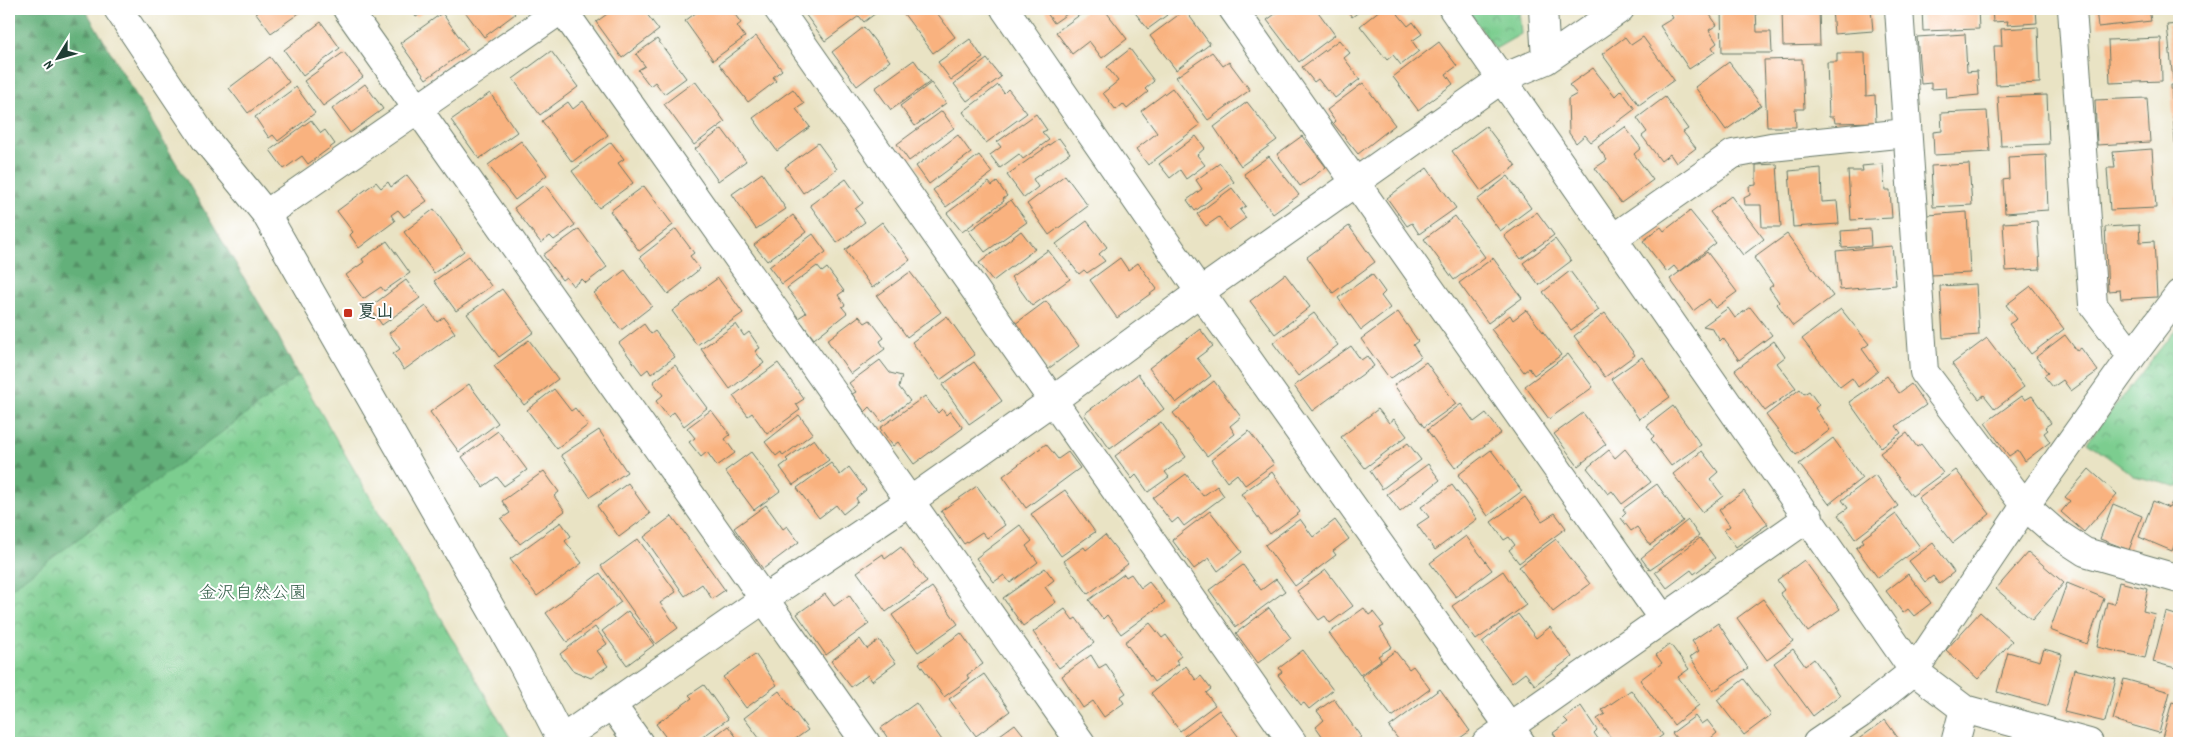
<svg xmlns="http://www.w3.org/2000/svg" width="2188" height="752" viewBox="0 0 2188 752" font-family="Dekko,'Klee One',sans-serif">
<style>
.forest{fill:url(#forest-firs);stroke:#427657}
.park{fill:url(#park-crowns);stroke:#4d8562}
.building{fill:#f9b27f}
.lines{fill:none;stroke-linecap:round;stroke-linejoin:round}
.minor-casing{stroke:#676;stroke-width:30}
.minor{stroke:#fff;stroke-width:28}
.poi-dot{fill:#c8321e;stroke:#fff;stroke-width:2}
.labels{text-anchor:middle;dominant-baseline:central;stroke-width:4;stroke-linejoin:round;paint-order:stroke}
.poi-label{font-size:18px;font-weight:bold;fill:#1f3d34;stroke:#fff;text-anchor:start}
.park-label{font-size:18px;fill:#36614b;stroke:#fff}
</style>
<defs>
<pattern id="forest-firs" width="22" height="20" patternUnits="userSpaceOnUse" patternTransform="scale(1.25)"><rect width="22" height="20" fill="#64b07a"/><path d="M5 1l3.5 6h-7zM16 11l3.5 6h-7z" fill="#529065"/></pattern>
<pattern id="park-crowns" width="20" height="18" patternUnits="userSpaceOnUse" patternTransform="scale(1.25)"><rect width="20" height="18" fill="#7bcd8f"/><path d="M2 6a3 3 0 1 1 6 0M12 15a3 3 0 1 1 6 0" fill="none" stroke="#64a876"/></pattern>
</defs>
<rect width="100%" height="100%" fill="#fff"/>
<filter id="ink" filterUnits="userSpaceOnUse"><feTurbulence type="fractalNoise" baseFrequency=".02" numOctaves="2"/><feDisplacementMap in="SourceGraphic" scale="10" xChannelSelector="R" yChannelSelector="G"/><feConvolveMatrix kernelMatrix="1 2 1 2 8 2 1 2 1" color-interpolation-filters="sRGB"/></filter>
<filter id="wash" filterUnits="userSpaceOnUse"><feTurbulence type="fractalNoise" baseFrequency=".0096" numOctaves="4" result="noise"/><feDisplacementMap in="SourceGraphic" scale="20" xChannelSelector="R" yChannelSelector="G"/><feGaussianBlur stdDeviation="1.12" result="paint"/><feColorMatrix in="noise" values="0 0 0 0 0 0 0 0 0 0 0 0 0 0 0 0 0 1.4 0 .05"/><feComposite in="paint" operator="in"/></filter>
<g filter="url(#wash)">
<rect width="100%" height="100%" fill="#e9e3c4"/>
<path class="forest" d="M9 9H85L275 330 372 522 9 743Z"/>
<path class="park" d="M1467 9H1519L1521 34 1495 49Z
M2179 325V487L2134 476 2087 442Z
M299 375 513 743H9V590Z"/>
<g id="blocks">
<path class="building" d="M262 9H305L271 33 256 13Z
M410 9H428L416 17Z
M463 9H511L515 14 484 37Z
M614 9H643L659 30 622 58 596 22Z
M701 9H731L741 23 737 26 745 37 713 60 685 21Z
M804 9H879L880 10 864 22 859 16 825 41 802 10Z
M902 9H934L955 37 933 53 901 10Z
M1044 9H1074L1054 23Z
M1088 9H1104L1127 39 1102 58 1089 41 1072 54 1056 32Z
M1132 9H1166L1164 11 1167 15 1148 29Z
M1282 9H1316L1335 35 1299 62 1267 20Z
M1346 9H1363L1352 17Z
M1381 9H1394L1408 26 1413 22 1422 34 1412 41 1419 51 1401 65 1393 55 1387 60 1360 26Z
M1673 9H1689L1691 11 1693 9H1706L1717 25 1709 30 1717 43 1712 47 1715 52 1689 69 1660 26 1673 18 1669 11Z
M1721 9H1756L1757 32H1771L1772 53H1722Z
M1782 9H1819L1820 45 1783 46Z
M1832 9H1871L1873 31 1834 34Z
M1922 9H1978L1979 29 1923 31Z
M1992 9H2036L2037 23 2007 25 2008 21 1993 22Z
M2096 9H2149L2151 21 2098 27Z
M1185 10 1210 44 1176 70 1150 36Z
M442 13 468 49 426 79 400 43Z
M321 22 340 48 303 76 284 50Z
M2179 24V79L2173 80 2167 25Z
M864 27 890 61 857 86 832 52Z
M2038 27 2040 83 1996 85 1994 46H2002L2001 29Z
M1965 34 1967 72 1977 71 1979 95 1947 98 1946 88 1931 89V83L1921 84 1917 37Z
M756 36 782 70 773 77 776 81 748 102 719 64Z
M1625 37 1631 45 1643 37 1674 80 1639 105 1602 54Z
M2161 38 2162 81 2110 83 2108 40Z
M657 39 686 78 664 94 655 82 650 86 638 70 645 66 636 54Z
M970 39 983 58 951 80 938 62Z
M1339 40 1350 53 1344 58 1360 79 1335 98 1329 90 1327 91 1318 79 1314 82 1302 67Z
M1439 42 1457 66 1446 74 1453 84 1418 110 1393 77Z
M1130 49 1154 81 1145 89 1148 92 1127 109 1123 104 1116 110 1103 93 1118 81 1107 67Z
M551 51 578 87 540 115 513 79Z
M344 52 363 77 323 106 304 81Z
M1212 52 1223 66 1229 62 1250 90 1208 120 1176 77Z
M1837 53H1865L1866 96 1875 95 1876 122 1835 123 1834 117H1829L1827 62H1837Z
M270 57 289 82 248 113 229 88Z
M987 59 1001 77 967 101 954 84Z
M1802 59 1804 109H1795L1796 127H1767L1764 60Z
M914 60 930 82 891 110 875 88Z
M1729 62 1761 105 1726 130 1695 87Z
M1593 68 1615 96 1621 90 1635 109 1591 142 1585 135 1576 143 1569 133 1568 99 1577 94 1569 85Z
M695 81 725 122 694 145 664 104Z
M931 83 946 103 915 126 900 106Z
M1363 83 1395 125 1358 154 1333 123 1335 121 1327 110Z
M365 84 383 109 350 133 332 109Z
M998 85 1004 93 1008 89 1027 113 986 143 963 112Z
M2171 85H2179V143H2175Z
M296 87 315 113 278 141 273 135 269 138 255 117Z
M1172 88 1200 125 1148 165 1136 149 1157 133 1141 111Z
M793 89 804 104 796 109 810 127 777 151 753 118Z
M490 93 517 132 479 159 451 120Z
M2047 95 2049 144 2001 146 1998 97Z
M1665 97 1688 129 1683 132 1696 148 1676 163 1670 154 1661 161 1642 136 1647 132 1637 118Z
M2147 98 2150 142 2097 145 2095 100Z
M583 101 608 135 572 162 542 121 568 102 573 109Z
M1247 102 1277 140 1241 166 1214 127Z
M942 111 954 128 909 161 897 144Z
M1987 111 1990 152 1934 155 1933 132 1942 131 1941 113Z
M1036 114 1047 130 1042 132 1049 140 1023 159 1019 154 1000 168 990 155 1001 147 997 142Z
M311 120 321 133 325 130 335 144 308 164 302 156 284 169 270 150Z
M1486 126 1516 166 1481 191 1452 151Z
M1625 127 1641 148 1634 154 1653 180 1621 203 1595 168 1607 160 1598 147Z
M722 129 746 161 718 181 695 149Z
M958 135 971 153 929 184 916 166Z
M1196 136 1205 148 1197 155 1205 165 1186 179 1180 170 1170 178 1159 164Z
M1302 136 1326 167 1300 186 1277 154Z
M1059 138 1070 153 1033 179 1038 187 1024 198 1007 175Z
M521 141 547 175 515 200 488 165Z
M611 142 624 159 618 163 633 183 599 208 572 171Z
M818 143 837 169 803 193 785 167Z
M2152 149 2156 208 2110 210 2107 168H2115L2113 152Z
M979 155 992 173 946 207 933 190Z
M2046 155 2048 210 2005 213 2003 180 2009 179 2008 157Z
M1269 156 1299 195 1273 214 1244 174Z
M1220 163 1234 182 1195 211 1187 200 1202 189 1196 180Z
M1777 164 1781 227H1762L1761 205H1745L1744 198 1750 195 1749 186 1756 185V165Z
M1883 164 1885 190H1890L1892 218 1851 220 1848 171H1863L1862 166Z
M1969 164 1972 205 1933 207 1931 166Z
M1427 168 1456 208 1419 234 1412 223 1407 226 1387 198Z
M1821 168 1822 202 1837 201 1839 224 1793 227 1789 171Z
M762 173 786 209 756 229 732 194Z
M407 175 427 201 404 217 398 210 391 215 395 221 359 248 350 235 353 232 337 211 376 182 381 188 388 182 391 187Z
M1065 175 1088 206 1049 235 1027 204Z
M1508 176 1531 208 1500 231 1477 200Z
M846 179 863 203 855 209 865 222 837 243 810 205Z
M989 182 992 186 997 182 1007 196 1003 199 1004 201 962 232 947 213Z
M545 185 575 225 554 240 550 236 541 243 514 208Z
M644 186 673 225 639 251 610 211Z
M1232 188 1246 206 1240 210 1246 218 1229 230 1219 217 1206 226 1197 214Z
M1731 196 1764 239 1743 255 1710 212Z
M2179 196V222L2178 223 2175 197Z
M1011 200 1027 222 985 252 969 231Z
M434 209 464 251 434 273 404 232Z
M1690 211 1716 243 1679 272 1674 266 1667 272 1643 241 1661 227 1664 231Z
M1537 212 1554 235 1521 259 1504 236Z
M1967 212 1970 273 1931 275 1928 215Z
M793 215 806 232 767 261 754 245Z
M1455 216 1485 257 1454 280 1424 239Z
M1087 221 1107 247 1099 254 1105 261 1087 273 1084 270 1079 274 1056 244Z
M2037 221 2040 269 2006 271 2003 223Z
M882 222 910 260 872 288 845 250Z
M2139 225 2140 242 2154 241 2157 297 2121 299 2120 290 2108 291 2105 227Z
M1349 226 1375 262 1333 293 1307 257Z
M579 229 607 267 586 283 582 279 573 286 566 277 562 280 543 255Z
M676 229 694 253 690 256 700 269 668 294 640 257Z
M1870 229 1871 246 1842 248 1841 231Z
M1021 231 1035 249 993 281 979 263Z
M813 234 826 252 782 284 769 267Z
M1787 234 1833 296 1793 326 1777 304 1779 302 1769 288 1773 285 1754 258Z
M1555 239 1571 261 1539 285 1523 263Z
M387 241 410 273 384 291 381 287 363 299 346 275 364 262 362 259Z
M1892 246 1896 285 1840 290 1836 251Z
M1048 250 1070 279 1032 306 1011 277Z
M1707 252 1737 292 1715 308 1709 299 1693 311 1670 279Z
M469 256 491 286 456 311 434 281Z
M1120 258 1128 270 1138 263 1157 289 1117 318 1090 280Z
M1493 258 1522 298 1488 323 1459 283Z
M817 266 822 272 827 268 844 291 838 295 845 305 842 307 847 313 814 339 798 318 806 313 787 288Z
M625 270 652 306 621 330 594 293Z
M1570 271 1599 310 1571 330 1543 292Z
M910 272 941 312 907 337 877 296Z
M1285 274 1310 307 1275 334 1250 301Z
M1372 274 1385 292 1381 296 1390 308 1361 330 1338 298Z
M718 278 743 313 697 345 672 311Z
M406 280 420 298 382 325 370 307Z
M1976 284 1979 335 1943 338 1940 286Z
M2031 286 2064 329 2031 354 2009 324 2017 319 2006 305Z
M502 289 534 332 499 357 467 314Z
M1046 301 1079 346 1048 369 1015 324Z
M426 306 437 322 444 317 455 333 404 370 393 354 400 349 389 333Z
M1750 307 1772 335 1739 360 1723 338 1720 341 1712 328 1703 326 1728 308 1735 318Z
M1841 309 1869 344 1862 349 1878 371 1858 387 1852 378 1840 387 1802 339Z
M1526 310 1561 355 1534 375 1529 368 1524 372 1491 329 1510 315 1513 320Z
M1398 312 1418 341 1413 345 1421 357 1390 379 1361 339Z
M1314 313 1338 345 1298 376 1273 343Z
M1605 313 1635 355 1605 377 1574 336Z
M859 316 865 323 870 320 884 338 880 341 885 349 851 374 827 340Z
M947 316 975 355 940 380 912 342Z
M644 324 651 334 655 331 675 357 651 374 648 369 642 374 619 343Z
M736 324 744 336 749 332 760 348 755 351 764 363 730 389 701 349Z
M1200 329 1213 346 1197 358 1211 376 1176 403 1149 368Z
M2065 335 2077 351 2081 348 2098 371 2071 391 2063 380 2053 387 2044 376 2048 373 2036 357Z
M1987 338 2024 387 1995 409 1984 395 1979 399 1952 364Z
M529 340 558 379 524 405 494 366Z
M1774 341 1785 357 1777 363 1796 388 1765 411 1735 370Z
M1351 346 1361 360 1367 356 1374 366 1312 411 1294 386Z
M1568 354 1593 387 1549 419 1525 386Z
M1642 357 1670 397 1639 419 1611 379Z
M880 360 890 373 902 376 899 387 910 401 882 422 870 407 865 412 852 394 856 392 849 383Z
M974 362 1002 401 969 424 942 385Z
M1426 362 1456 404 1424 427 1394 385Z
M778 363 804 399 796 404 800 410 767 434 752 413 748 416 733 396Z
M675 365 707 408 684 426 674 412 668 417 656 401 663 395 653 382Z
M1138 374 1164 409 1110 449 1084 414Z
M1887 376 1899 393 1911 384 1926 405 1896 426 1901 433 1881 447 1849 402Z
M1214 381 1241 417 1230 426 1235 434 1207 456 1173 413Z
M469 384 498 423 459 452 430 412Z
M554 389 571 411 575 408 588 425 557 449 527 410Z
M1800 389 1804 394 1809 391 1819 405 1815 408 1830 430 1796 455 1766 415Z
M925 396 938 413 942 409 946 415 950 411 963 428 914 464 898 442 893 446 880 428Z
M2022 396 2025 400 2032 396 2051 423 2045 427 2048 430 2044 433 2050 442 2025 461 2018 450 2009 456 1985 423Z
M1461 404 1474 422 1486 413 1501 433 1455 468 1427 430Z
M1673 406 1701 445 1671 466 1651 439 1654 436 1647 426Z
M1378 409 1389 423 1394 419 1407 436 1365 468 1341 437Z
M711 410 730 435 725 439 735 453 717 466 707 452 701 457 689 442 695 438 687 428Z
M1583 413 1606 444 1578 466 1554 434Z
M799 415 813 433 783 456 781 452 776 456 765 442Z
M1161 422 1186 457 1165 472 1169 477 1148 492 1136 475 1132 479 1115 456Z
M599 430 627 472 590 497 561 455Z
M498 431 527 470 504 486 497 477 483 487 462 457Z
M1249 431 1274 464 1245 485 1237 474 1227 482 1211 460Z
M1907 433 1917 447 1921 444 1943 473 1912 496 1880 453Z
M1833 438 1862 478 1829 504 1799 464Z
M814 439 829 460 793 485 780 467 788 461 786 459Z
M1408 443 1421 460 1382 489 1370 471Z
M1046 444 1058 459 1068 452 1080 468 1026 508 1003 476Z
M1625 449 1651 482 1622 504 1612 491 1608 494 1587 468 1609 450 1615 458Z
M1491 450 1522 491 1488 516 1458 475Z
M1702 451 1718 472 1710 479 1723 496 1702 512 1673 474Z
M751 452 780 491 754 510 725 471Z
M831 463 840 475 849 467 866 490 856 498 858 502 843 514 836 505 819 518 797 488Z
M1428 464 1440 480 1400 512 1387 494Z
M2089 469 2117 494 2084 532 2061 512 2070 501 2065 497Z
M1956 470 1990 514 1953 543 1918 498Z
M544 471 559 492 554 496 565 511 520 544 501 519 510 513 502 501Z
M1272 472 1300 512 1270 534 1241 494Z
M1186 474 1203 496 1217 486 1224 496 1184 526 1178 518 1172 523 1153 498Z
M1875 475 1898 506 1855 539 1838 515 1848 508 1842 500Z
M628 483 650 514 619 537 597 506Z
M1657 484 1683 521 1650 545 1637 527 1631 531 1621 518 1626 513 1623 509Z
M1452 485 1477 519 1435 550 1417 525 1429 517 1421 507Z
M977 486 1005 525 987 538 982 532 964 544 941 511Z
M1065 490 1095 532 1061 556 1031 514Z
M1744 491 1768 524 1736 547 1724 530 1730 526 1719 510Z
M1525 497 1542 521 1555 513 1566 528 1519 563 1509 550 1515 545 1509 537 1504 540 1491 522Z
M2153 501 2169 508 2172 502 2179 504V533L2172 551 2139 537Z
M2113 504 2142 516 2129 550 2100 539Z
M766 505 783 529 787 526 799 542 763 569 734 528Z
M1210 511 1242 552 1218 571 1209 558 1194 569 1172 540Z
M1896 514 1920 547 1878 578 1856 548 1864 542 1862 539Z
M672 516 725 590 712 599 702 584 685 596 644 537Z
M1300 519 1313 537 1335 520 1349 539 1333 551 1336 555 1295 586 1265 545Z
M1688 520 1699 536 1650 570 1641 558Z
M561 522 571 536 565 541 582 563 537 596 510 559Z
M1020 525 1032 541 1026 546 1038 562 1010 583 1004 575 994 582 976 558Z
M1105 535 1128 564 1088 594 1064 561 1084 547 1086 550Z
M1466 536 1492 570 1456 597 1430 563Z
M1700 538 1715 558 1694 574 1691 570 1667 588 1655 572Z
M638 539 676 592 660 603 678 628 656 644 601 566Z
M1556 539 1590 584 1553 612 1519 567Z
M1933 543 1954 572 1939 584 1933 576 1925 582 1909 561Z
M901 547 927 582 886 612 857 572 883 554 885 559Z
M2028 552 2064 583 2032 620 1996 589Z
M1804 560 1840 609 1808 632 1780 593 1784 590 1777 580Z
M1243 565 1261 590 1276 579 1285 591 1236 627 1209 590Z
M1045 568 1054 580 1045 587 1056 602 1023 626 1003 598Z
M1326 570 1353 606 1330 623 1325 616 1319 620 1297 591Z
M1503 571 1526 605 1476 640 1452 606Z
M600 573 621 602 567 642 546 613Z
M1124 574 1126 577 1131 574 1141 588 1149 582 1165 602 1121 634 1107 615 1103 619 1089 600Z
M1908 574 1931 603 1914 616 1908 609 1903 613 1886 591Z
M2119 582 2148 589 2143 611 2155 614 2145 658 2097 647 2107 602 2114 604Z
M2067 583 2104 598 2087 644 2050 630Z
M932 587 958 624 918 652 892 615Z
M825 594 834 606 849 595 869 624 826 655 797 614Z
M1763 599 1793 641 1767 660 1737 618Z
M1269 608 1291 638 1258 663 1236 633Z
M1364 608 1369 615 1373 612 1384 626 1380 628 1392 647 1378 656 1381 660 1360 675 1329 633Z
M1065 609 1073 620 1076 618 1094 643 1059 668 1033 632Z
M628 611 654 645 627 665 602 631Z
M1980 612 2012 641 1978 679 1946 650Z
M2166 612 2179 616V669L2153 662Z
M1518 614 1536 638 1550 627 1572 657 1535 685 1525 673 1512 683 1482 642Z
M1150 623 1162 638 1166 635 1181 656 1176 660 1179 664 1154 682 1125 642Z
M1718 623 1748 668 1713 691 1690 657 1699 651 1692 641Z
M595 627 607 644 597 651 608 666 591 678 572 670 560 654Z
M961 633 983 664 967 675 969 679 944 697 919 663Z
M860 639 867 649 879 640 896 663 872 681 868 675 851 687 831 661Z
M1670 644 1689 669 1678 677 1699 705 1674 725 1640 680 1662 663 1656 655Z
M1793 649 1805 666 1814 659 1840 695 1813 716 1774 663Z
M2044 649 2062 654 2048 706 1997 692 2008 652 2040 661Z
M1303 650 1333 690 1309 709 1304 703 1301 705 1278 675 1282 672 1279 668Z
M1395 651 1409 669 1413 666 1430 689 1392 717 1361 676Z
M755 654 777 685 746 708 723 677Z
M1091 655 1099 668 1106 664 1126 693 1120 697 1124 703 1104 717 1093 701 1083 708 1062 676Z
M1186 666 1196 680 1201 676 1211 689 1206 693 1215 705 1180 731 1151 693Z
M2074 669 2116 679 2105 722 2064 712Z
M984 674 1010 711 976 736 949 699Z
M1744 679 1771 715 1744 735 1717 700Z
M2124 679 2170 692 2159 733 2113 720Z
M704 685 728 719 694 743H670L656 724 692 698 689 695Z
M1440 689 1470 731 1453 743H1401L1389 727Z
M1631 690 1663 735 1652 743H1615L1597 719 1605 714 1602 710Z
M779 691 808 730 790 743H763L744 718Z
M1334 699 1361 737 1353 743H1321L1325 740 1316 727 1324 720 1317 711Z
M2172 702 2179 704V743L2162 738Z
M916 703 944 743H891L881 728Z
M1581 706 1597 730 1594 733 1601 743H1553L1558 740 1553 733 1568 722 1564 718Z
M1219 710 1243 743H1189L1184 736Z
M1695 716 1701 724 1707 720 1717 733 1711 738 1715 743H1680L1672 733Z
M1885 720 1901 742 1905 739 1908 743H1853Z
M1015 724 1030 743H989Z
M728 726 741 743H705Z"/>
</g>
</g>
<g filter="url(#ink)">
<use href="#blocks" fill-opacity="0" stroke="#676" stroke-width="1"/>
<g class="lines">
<g class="minor-casing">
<path id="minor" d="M118 9 205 139 266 214 522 663 563 743
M347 9 866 743
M562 9 1081 743
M778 9 1293 743
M1005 9 1200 292 1521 743
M1233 9 1663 619
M1453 9 1914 671 1964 709 2089 743
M1543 9 1546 60
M1899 9 1924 372 2025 506 2056 533 2085 552 2179 579
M2072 9 2093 305 2132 356
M266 214 562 9
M1612 239 1733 154 1771 147 1906 133
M612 705 639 743
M562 739 764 599 910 501 1052 401 1200 292 1503 78 1546 60 1620 9
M1486 743 1809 517
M1817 743 1860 714 1914 671 2025 506 2132 356 2179 294
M1955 743 1964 709"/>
</g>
<use href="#minor" class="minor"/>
</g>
</g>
<rect class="poi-dot" x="343" y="308" width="10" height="10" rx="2.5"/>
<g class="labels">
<g class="poi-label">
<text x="358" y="313">夏山</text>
</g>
<g class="park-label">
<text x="253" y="594">金沢自然公園</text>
</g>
</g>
<rect width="2188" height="752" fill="none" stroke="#fff" stroke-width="30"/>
<g transform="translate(58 58) rotate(233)" stroke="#ffffff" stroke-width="4" paint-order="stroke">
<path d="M0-4L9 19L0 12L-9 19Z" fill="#1f3d34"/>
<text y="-8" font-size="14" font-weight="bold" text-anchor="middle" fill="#1f3d34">N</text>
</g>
</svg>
